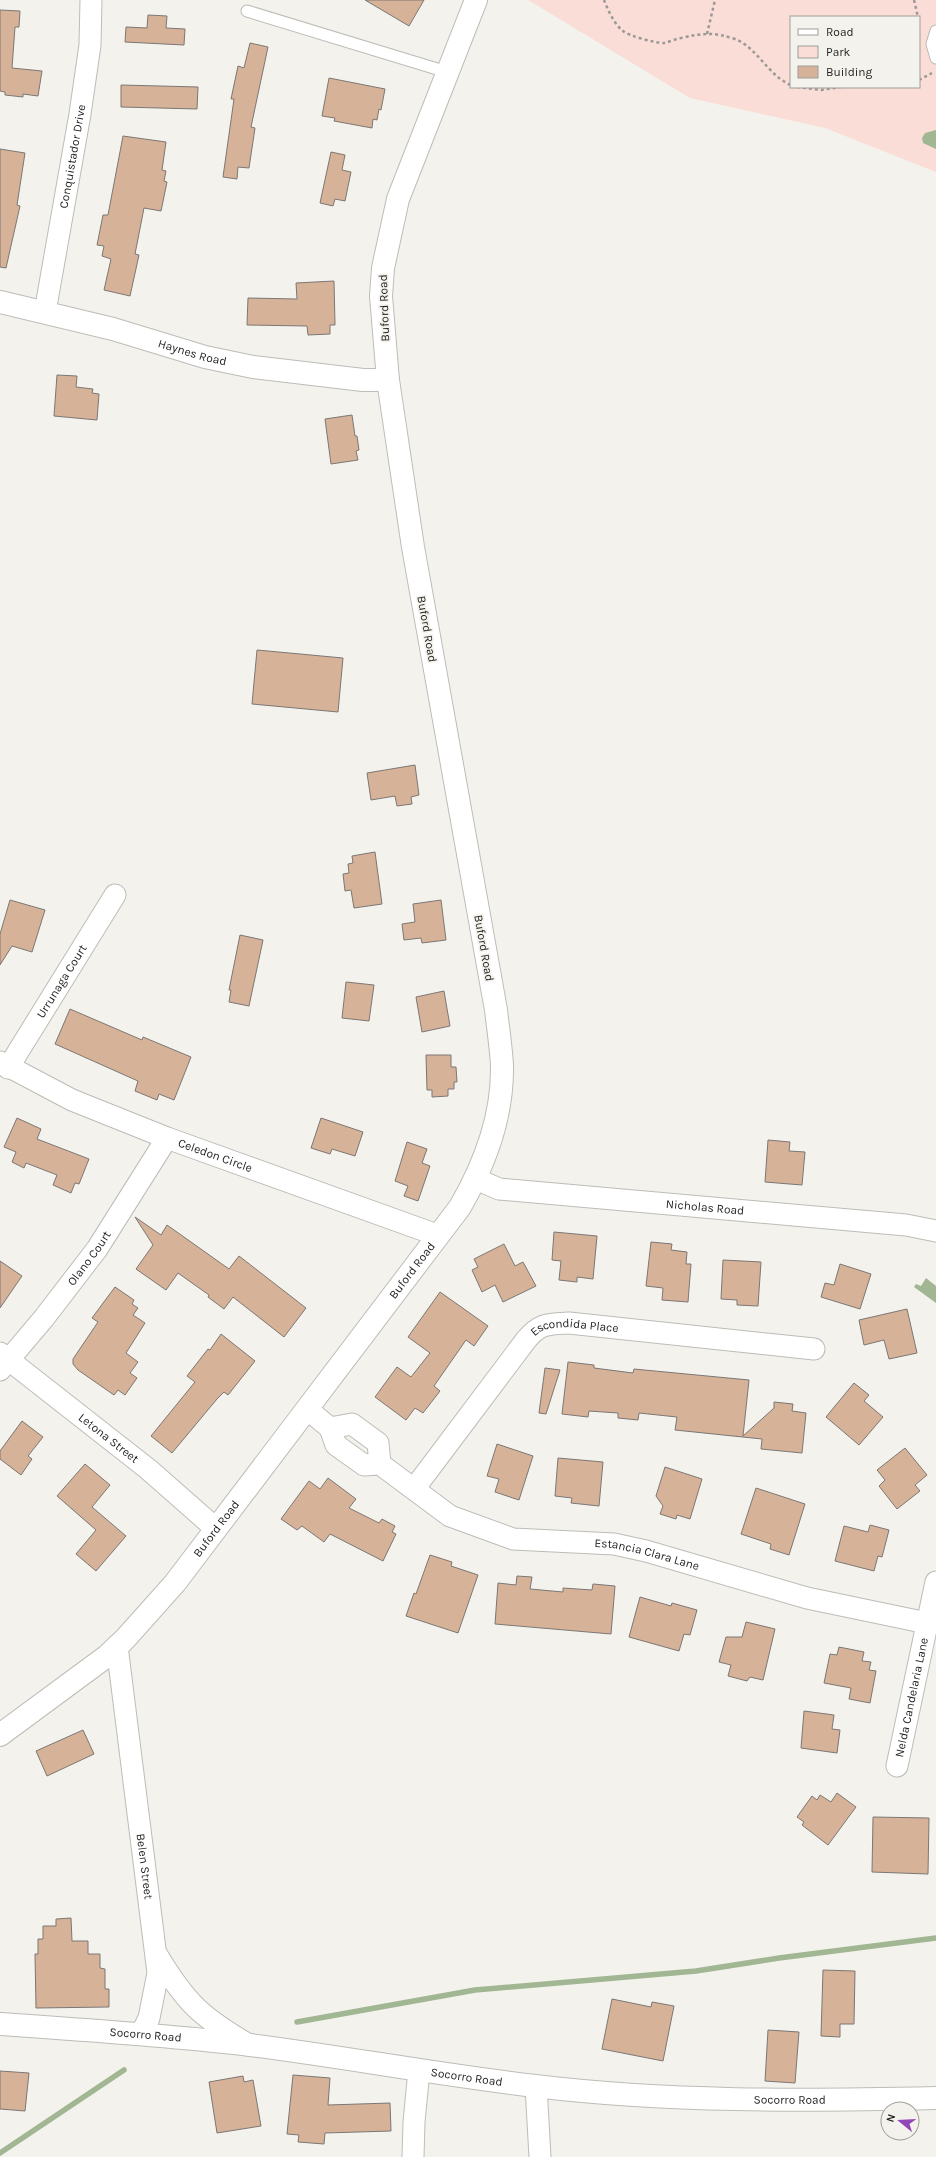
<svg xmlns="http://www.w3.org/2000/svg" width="936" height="2157" viewBox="0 0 936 2157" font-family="Karla,sans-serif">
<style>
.green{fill:#fbddd7;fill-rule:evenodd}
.water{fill:#a1b693}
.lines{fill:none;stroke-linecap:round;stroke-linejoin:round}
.stream{stroke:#a1b693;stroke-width:5.5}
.building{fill:#d6b299;stroke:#7c7774}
.service-casing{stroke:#bebcb7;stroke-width:13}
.minor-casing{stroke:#bebcb7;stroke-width:23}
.tertiary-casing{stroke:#bebcb7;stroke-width:24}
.secondary-casing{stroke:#bebcb7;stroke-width:24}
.path{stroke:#9b9995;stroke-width:2.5;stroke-dasharray:3 3;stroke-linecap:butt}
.service{stroke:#fff;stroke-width:11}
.minor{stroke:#fff;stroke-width:21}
.tertiary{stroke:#fff;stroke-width:22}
.secondary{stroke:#fff;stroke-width:22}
.labels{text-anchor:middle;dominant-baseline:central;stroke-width:3.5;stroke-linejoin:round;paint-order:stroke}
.street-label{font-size:12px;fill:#201f1d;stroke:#f4f2ec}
</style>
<rect width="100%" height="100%" fill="#f4f2ec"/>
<path class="green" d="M528 0H936V172L825 128 690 98ZM791 17H919V87H791Z"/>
<path class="water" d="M936 130V149L923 143 922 138 925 133Z
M926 1278 936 1286V1303L914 1287 916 1284 921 1286Z"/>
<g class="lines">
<path class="stream" d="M297 2022 475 1990 696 1971 779 1958 936 1938
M0 2153 124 2070"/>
</g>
<path class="building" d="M365 0H424L409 26Z
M0 10 20 11 19 27H15L12 68 42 71 38 96 23 94V97L5 95V92L0 91Z
M148 15 167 16 166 28 185 29 184 45 125 42 126 27 147 28Z
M250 43 268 47 251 127 255 128 249 168 238 167 237 179 223 177 234 99H231L238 66 244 68Z
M329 78 385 89 381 110 379 109 377 120 373 119 372 128 334 121 335 118 322 116Z
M121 85 198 87 197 109 121 107Z
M123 136 166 142 162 170 166 171 164 181 167 182 161 211 144 208 135 254 139 255 130 296 104 290 111 259 102 256 104 246 97 245 103 215H108Z
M0 149 25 153 17 205 20 206 6 268 0 267Z
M331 152 345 155 342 170 351 172 345 201 335 199 333 206 320 203Z
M334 281 335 325H330V334L308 335 307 326 247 325 248 298 297 299 296 283Z
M57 375 77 376 76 387 93 389 92 393 99 394 97 420 54 416Z
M352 415 355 436H357L359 450 356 451 358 460 331 464 325 419Z
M257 650 343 658 338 712 252 704Z
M415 765 419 795 411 797 412 804 397 806 395 796 371 800 367 773Z
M375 852 382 904 354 908 351 890 345 891 343 874 349 873 348 864 353 863 352 856Z
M10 900 45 910 32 952 12 946 0 965V934Z
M441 900 446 940 422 943 421 938 404 940 402 924 415 922 413 904Z
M240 935 263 940 249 1006 229 1002 231 990H229Z
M346 982 374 985 369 1021 342 1018Z
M444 991 450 1026 422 1032 416 997Z
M70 1009 142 1040 143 1037 191 1057 174 1100 159 1094 157 1100 135 1091 138 1081 55 1044Z
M426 1055H451V1067H456L457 1082H454V1089H448V1096L432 1097V1090H427Z
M17 1118 41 1129 37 1139 89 1159 79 1184 75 1183 71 1193 53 1185 57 1175 26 1163 24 1168 12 1162 16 1152 4 1147Z
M321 1118 363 1132 355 1156 332 1149 330 1154 311 1148Z
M768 1140 790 1142 789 1151 805 1152 802 1185 765 1182Z
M407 1142 427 1149 422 1163 430 1166 418 1201 404 1196 408 1186 395 1181Z
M135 1217 161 1235 167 1225 229 1269 239 1256 306 1308 284 1337 233 1297 224 1309 208 1297 209 1295 178 1273 166 1290 136 1269 153 1245Z
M554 1232 597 1236 593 1279 577 1277V1282L559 1280 561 1261 552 1260Z
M651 1242 672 1244 671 1250 687 1252 686 1264H691L688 1302 662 1300 663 1288 646 1286Z
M504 1244 515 1266 523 1262 536 1286 503 1302 495 1285 482 1292 472 1270 478 1267 474 1259Z
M723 1260 761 1262 758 1306 737 1305V1300L721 1299Z
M0 1261 22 1276 0 1308Z
M840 1264 871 1274 860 1309 821 1297 825 1283 834 1285Z
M115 1287 134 1300 132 1304 138 1308 133 1315 145 1323 126 1353 138 1362 130 1373 137 1378 125 1395 118 1390 114 1395 78 1370 73 1364V1359L98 1322 92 1318Z
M440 1292 488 1326 474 1346 466 1340 434 1386 440 1391 423 1413 415 1408 406 1420 375 1397 397 1367 411 1377 430 1353 408 1337Z
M907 1309 917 1353 889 1359 884 1340 864 1345 859 1320Z
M221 1334 255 1361 228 1395 224 1392 217 1399 172 1453 151 1436 195 1382 187 1376 208 1349 210 1350Z
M568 1362 594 1365V1368L633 1373 634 1369 749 1380 743 1436 774 1408V1402L793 1404 792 1411 806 1413 802 1453 761 1449 762 1439 675 1430 677 1417 639 1413 638 1420 618 1418V1413L589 1411 588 1417 562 1414Z
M545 1368 560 1370 546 1414 539 1413Z
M854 1383 869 1395 864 1401 883 1417 859 1445 826 1417Z
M22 1421 43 1437 28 1456 32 1459 21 1475 0 1459V1451Z
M497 1444 533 1456 519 1500 495 1492 499 1479 487 1476Z
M905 1448 927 1475 915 1485 920 1491 897 1509 879 1486 885 1480 877 1470Z
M558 1458 603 1462 599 1506 571 1503 572 1498 555 1496Z
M85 1464 110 1485 92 1507 126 1536 96 1571 76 1554 96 1530 57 1496Z
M665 1467 702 1479 690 1519 677 1515 676 1519 660 1514 663 1506 656 1496Z
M328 1478 356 1499 349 1508 379 1523 382 1519 395 1526 392 1532 396 1534 383 1561 330 1534 324 1542 302 1526 297 1530 281 1519 309 1481 320 1489Z
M756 1488 805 1504 789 1555 770 1549 771 1544 741 1534Z
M870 1525 889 1530 882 1557 878 1556 874 1571 835 1561 844 1526 868 1532Z
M430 1555 452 1562 451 1566 478 1575 458 1633 406 1616 414 1593 416 1594Z
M517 1576 532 1577 530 1589 563 1592V1588L592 1590 593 1584 615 1586 611 1634 495 1624 498 1583 516 1585Z
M640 1597 671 1606 672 1603 697 1610 690 1635 684 1634 679 1651 629 1637Z
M746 1622 775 1629 763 1680 750 1677 747 1681 728 1676 731 1665 719 1662 726 1637H742Z
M839 1647 864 1652 862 1661 871 1662 869 1670 876 1671 870 1703 849 1699 851 1688 824 1683 830 1654 837 1655Z
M804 1711 834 1715 832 1729 840 1730 837 1753 801 1748Z
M83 1730 94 1754 47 1776 36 1751Z
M837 1793 856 1807 828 1845 802 1825 804 1822 797 1817 812 1796 817 1800 820 1795 831 1802Z
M873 1817 929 1818 928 1874 872 1872Z
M71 1918 72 1941H88V1954H100V1968L105 1969V1989H109V2007L36 2008 35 1954H38V1939H43V1926H56V1919Z
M823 1970 855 1971 854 2024H840V2037L821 2036Z
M612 1999 651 2007 652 2002 674 2006 663 2061 602 2049Z
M768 2030 799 2032 795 2083 765 2081Z
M0 2071 29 2073 25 2111 0 2109Z
M293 2075 330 2078 328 2105 390 2103 391 2131 325 2133 324 2144 298 2142 299 2135 287 2134Z
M243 2076 244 2082 253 2080 261 2126 217 2133 209 2082Z"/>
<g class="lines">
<g class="service-casing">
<path id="service" d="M247 11 447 72
M936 31 932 44 936 58"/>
</g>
<g class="minor-casing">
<g id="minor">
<path id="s1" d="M45 312 80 114 90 45 91 0"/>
<path id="s2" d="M0 1062 72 1100 167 1138 437 1235"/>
<path id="s3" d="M8 1068 115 895"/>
<path id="s4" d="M476 1179 499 1189 906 1225 936 1231"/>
<path id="s5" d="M0 1353 148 1469 215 1528"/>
<path id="s6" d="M0 1370 44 1318 97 1249 167 1138"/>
<path id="s7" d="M307 1409 330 1428 336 1445 364 1465 380 1464 450 1516 513 1539 614 1544 646 1551 807 1598 927 1623"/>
<path d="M330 1428 352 1424 378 1443 380 1464"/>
<path id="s8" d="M414 1489 526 1340C540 1323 548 1324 569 1323L814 1349"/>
<path id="s9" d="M117 1646 158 1973 149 2018 141 2034"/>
<path id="s10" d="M897 1766 936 1582"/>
<path d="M157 1955C186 2003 201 2017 249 2045"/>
<path d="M536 2086 540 2157"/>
<path d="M413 2157 414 2122 419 2070"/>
</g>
</g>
<g class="tertiary-casing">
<g id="tertiary">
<path id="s11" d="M0 302 113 329 205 357 253 367 363 380H388"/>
<path id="s12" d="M0 1735 107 1656 125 1639 175 1583 460 1207C485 1164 503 1116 502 1065 501 1047 498 1028 496 1010L413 547 388 380 381 296 383 268 398 199 476 0"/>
</g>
</g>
<g class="secondary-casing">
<g id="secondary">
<path id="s13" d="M0 2024C83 2030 167 2035 250 2045 345 2057 439 2075 535 2086 668 2102 803 2101 936 2098"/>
</g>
</g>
<path class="path" d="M604 0C608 10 614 24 623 31 629 36 655 43 664 43 669 42 675 39 681 38 702 33 715 32 735 39 758 48 768 76 791 85
M914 0 918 17
M707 34 715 0
M919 80 932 73
M797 87 821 90 841 87"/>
<use href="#service" class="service"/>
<use href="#minor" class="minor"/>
<use href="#tertiary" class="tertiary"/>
<use href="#secondary" class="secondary"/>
</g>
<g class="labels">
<g class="street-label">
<text stroke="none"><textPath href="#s1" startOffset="158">Conquistador Drive</textPath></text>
<text transform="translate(384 308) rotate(-92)">Buford Road</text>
<text stroke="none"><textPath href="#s11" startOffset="199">Haynes Road</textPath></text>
<text transform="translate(427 629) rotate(80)">Buford Road</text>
<text transform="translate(484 948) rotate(80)">Buford Road</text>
<text stroke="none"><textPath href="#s3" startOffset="102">Urrunaga Court</textPath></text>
<text stroke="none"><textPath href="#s2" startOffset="235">Celedon Circle</textPath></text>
<text stroke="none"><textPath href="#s4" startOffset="232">Nicholas Road</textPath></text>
<text stroke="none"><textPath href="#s6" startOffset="143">Olano Court</textPath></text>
<text stroke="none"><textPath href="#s12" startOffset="625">Buford Road</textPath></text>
<text stroke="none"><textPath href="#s8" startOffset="240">Escondida Place</textPath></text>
<text stroke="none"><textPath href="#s5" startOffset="138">Letona Street</textPath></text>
<text stroke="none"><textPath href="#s12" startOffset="301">Buford Road</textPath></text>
<text stroke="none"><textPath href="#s7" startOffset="388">Estancia Clara Lane</textPath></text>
<text stroke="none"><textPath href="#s10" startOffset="70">Nelda Candelaria Lane</textPath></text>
<text stroke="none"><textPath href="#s9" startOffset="222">Belen Street</textPath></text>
<text stroke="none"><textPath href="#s13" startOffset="146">Socorro Road</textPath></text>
<text stroke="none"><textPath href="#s13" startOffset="470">Socorro Road</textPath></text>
<text stroke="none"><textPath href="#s13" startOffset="794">Socorro Road</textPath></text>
</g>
</g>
<rect x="790" y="16" width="130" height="72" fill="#f4f2ec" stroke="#9f9e99"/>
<rect x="798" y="29" width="20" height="6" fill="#ffffff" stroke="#9f9e99"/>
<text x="826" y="36" font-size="12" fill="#201f1d">Road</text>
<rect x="798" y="46" width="20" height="12" fill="#fbddd7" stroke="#9f9e99"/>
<text x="826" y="56" font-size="12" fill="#201f1d">Park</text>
<rect x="798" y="66" width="20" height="12" fill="#d6b299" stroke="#9f9e99"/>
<text x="826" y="76" font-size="12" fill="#201f1d">Building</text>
<g transform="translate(900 2121) rotate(288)"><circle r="19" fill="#f4f2ec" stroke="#9f9e99"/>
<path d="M0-3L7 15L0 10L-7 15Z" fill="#9346b7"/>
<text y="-6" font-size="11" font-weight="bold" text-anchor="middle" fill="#201f1d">N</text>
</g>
</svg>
